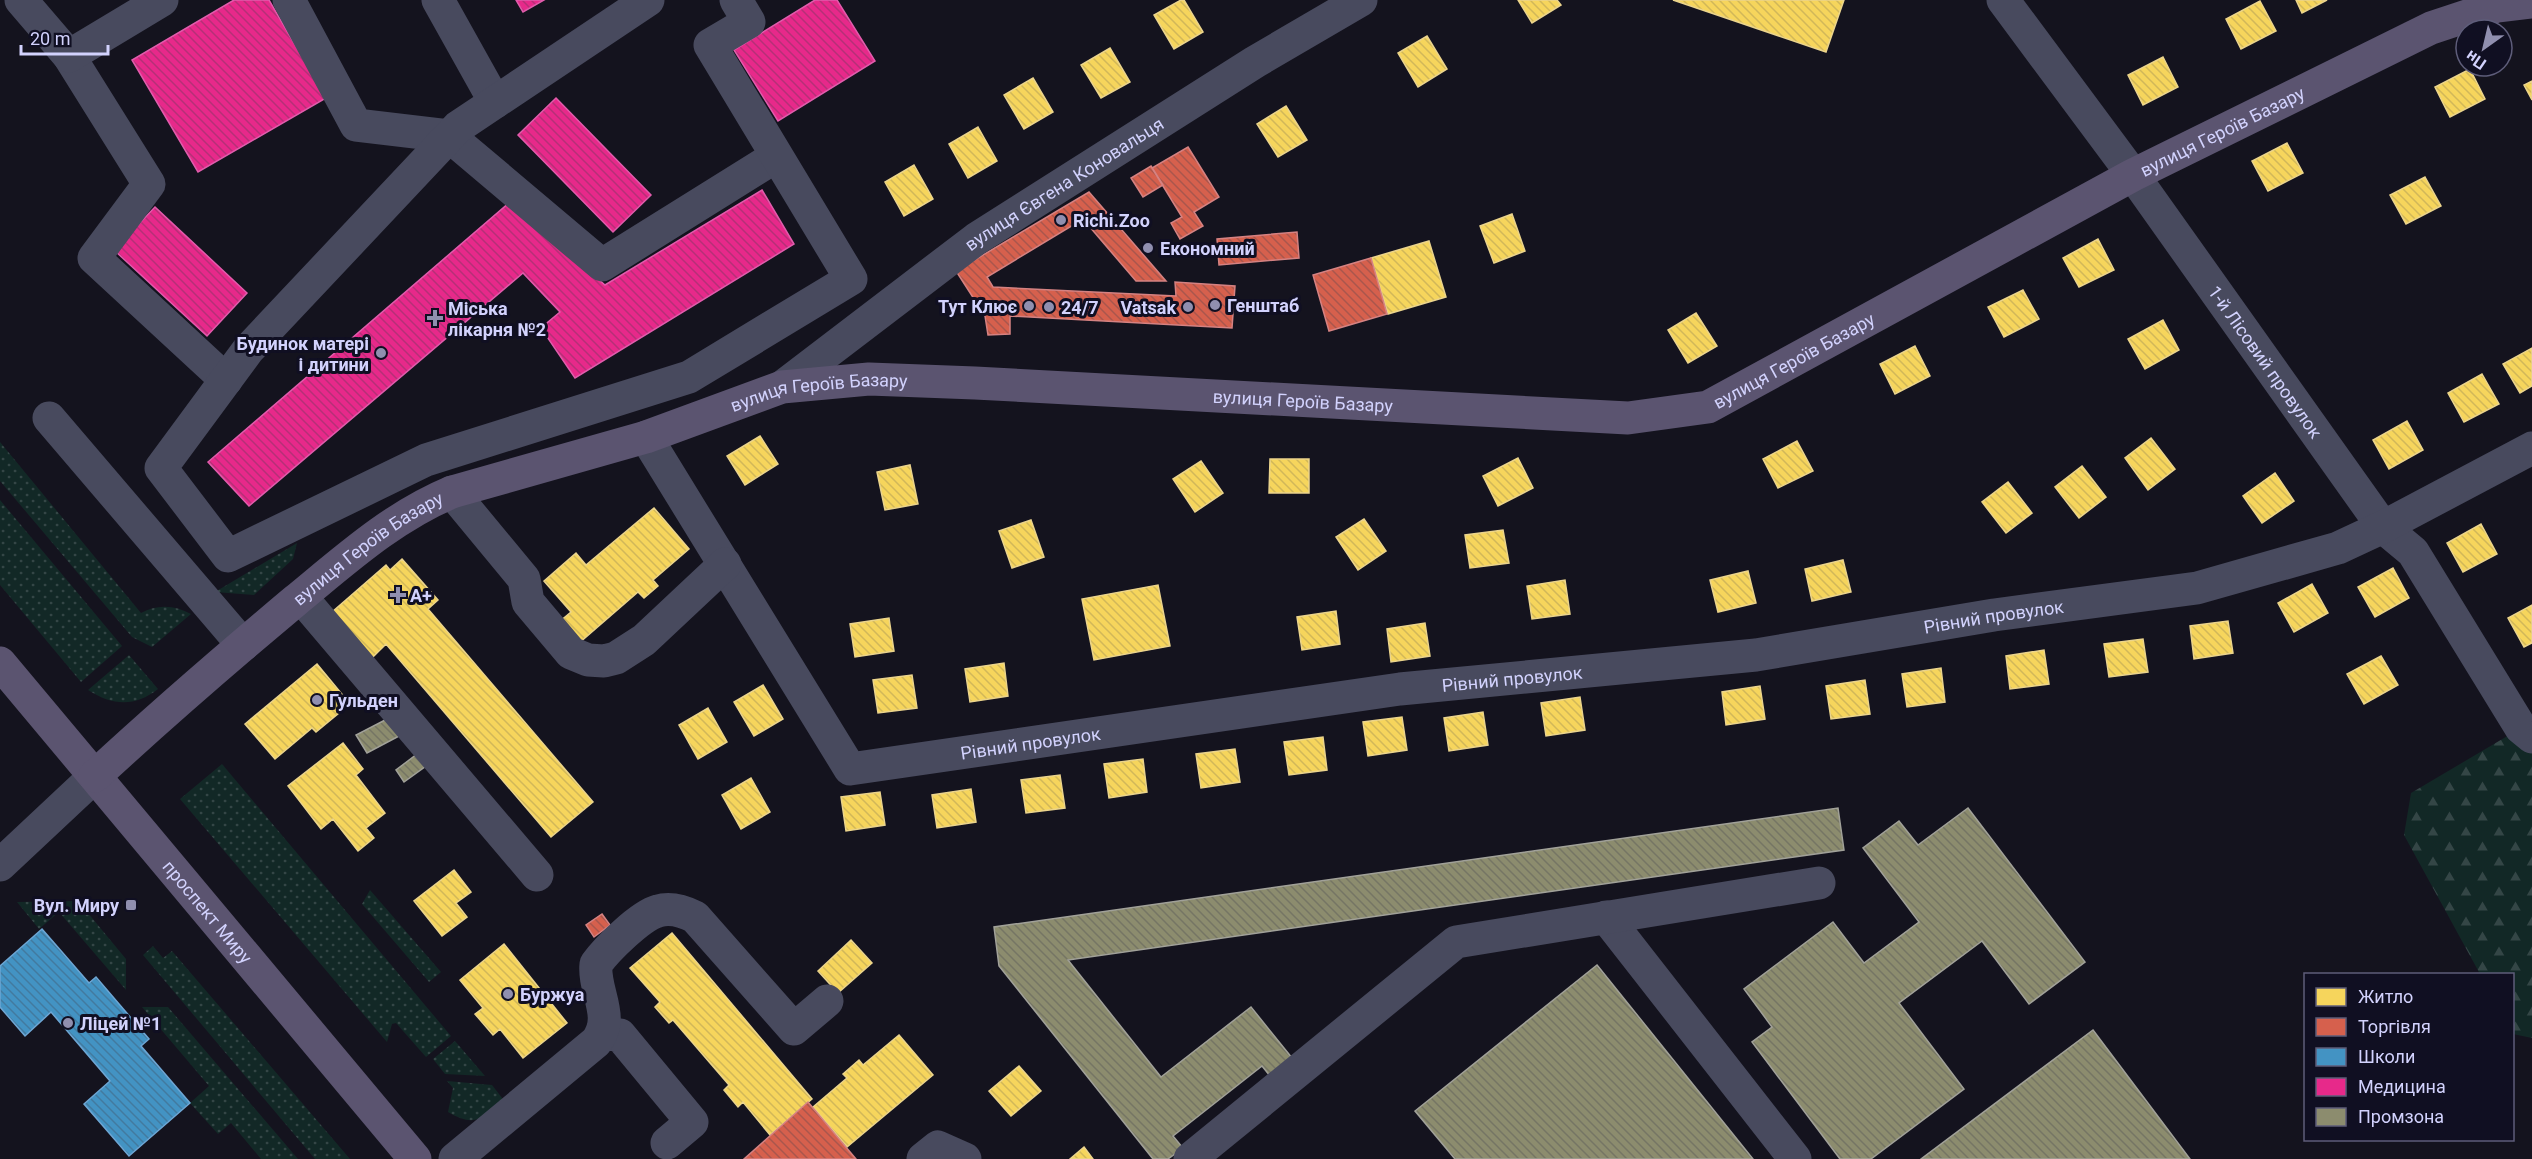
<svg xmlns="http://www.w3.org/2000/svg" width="2532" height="1159" viewBox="0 0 2532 1159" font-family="Roboto,sans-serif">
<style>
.grass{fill:url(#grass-dots)}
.forest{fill:url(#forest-firs)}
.homes{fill:url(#homes-back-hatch);stroke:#ebd48c;stroke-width:1.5}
.shops{fill:url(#shops-back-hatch);stroke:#d58282;stroke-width:1.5}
.schools{fill:url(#schools-back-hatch);stroke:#6ea6d4;stroke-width:1.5}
.health{fill:url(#health-back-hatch);stroke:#e15cac;stroke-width:1.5}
.industry{fill:url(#industry-back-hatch);stroke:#a1a199;stroke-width:1.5}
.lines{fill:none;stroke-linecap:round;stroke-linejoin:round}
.minor{stroke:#484a5e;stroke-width:33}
.major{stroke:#5b5470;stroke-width:33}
.poi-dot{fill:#908faf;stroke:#100f22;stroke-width:2}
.labels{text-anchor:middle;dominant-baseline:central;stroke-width:6;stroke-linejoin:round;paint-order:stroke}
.street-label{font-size:18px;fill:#d2d2fd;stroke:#100f22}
.poi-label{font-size:18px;font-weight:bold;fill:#d2d2fd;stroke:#100f22;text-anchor:start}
</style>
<defs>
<pattern id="grass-dots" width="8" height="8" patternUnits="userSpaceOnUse" patternTransform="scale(1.5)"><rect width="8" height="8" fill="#122826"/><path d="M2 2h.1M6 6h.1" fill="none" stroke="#344646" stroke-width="1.8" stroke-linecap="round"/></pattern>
<pattern id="forest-firs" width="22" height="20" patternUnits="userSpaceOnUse" patternTransform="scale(1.5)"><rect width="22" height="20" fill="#122826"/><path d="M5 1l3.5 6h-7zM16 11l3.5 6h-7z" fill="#344646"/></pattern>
<pattern id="homes-back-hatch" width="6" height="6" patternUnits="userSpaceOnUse" patternTransform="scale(1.5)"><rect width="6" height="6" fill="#f6d55c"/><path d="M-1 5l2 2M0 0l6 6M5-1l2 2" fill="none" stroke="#d1b759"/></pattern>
<pattern id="shops-back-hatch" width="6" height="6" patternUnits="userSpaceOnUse" patternTransform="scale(1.5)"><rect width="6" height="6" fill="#d6604d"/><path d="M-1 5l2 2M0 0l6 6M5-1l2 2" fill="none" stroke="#a9564d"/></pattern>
<pattern id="schools-back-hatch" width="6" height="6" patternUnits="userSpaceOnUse" patternTransform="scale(1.5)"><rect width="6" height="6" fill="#4393c3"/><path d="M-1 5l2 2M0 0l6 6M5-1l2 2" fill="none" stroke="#427a9f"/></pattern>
<pattern id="health-back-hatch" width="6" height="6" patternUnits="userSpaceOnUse" patternTransform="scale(1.5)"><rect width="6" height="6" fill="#e7298a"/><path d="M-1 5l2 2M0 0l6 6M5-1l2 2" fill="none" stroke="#b53077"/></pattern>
<pattern id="industry-back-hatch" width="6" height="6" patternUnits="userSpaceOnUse" patternTransform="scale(1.5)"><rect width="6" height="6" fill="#8c8c6e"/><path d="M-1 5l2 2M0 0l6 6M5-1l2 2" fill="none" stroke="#757564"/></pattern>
</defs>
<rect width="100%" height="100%" fill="#14131e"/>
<path class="grass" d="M0 442 141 613C157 604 175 605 191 614L152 647 132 637 0 481Z
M0 500 122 646 81 682 0 585Z
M297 543 293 559 254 595 215 592Z
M129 655 158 689C135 707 113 706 88 690Z
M222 764 451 1036 426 1057 396 1023 392 1024 387 1042 180 799Z
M370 890 441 972 429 982 362 904Z
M78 901 126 959V990L59 912 39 929 17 902Z
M153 946 163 958 172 951 350 1159H315L143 955Z
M142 1007H168L298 1159H261L231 1123 218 1134 190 1103 209 1086Z
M455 1041 485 1076 445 1074 433 1059Z
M447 1081 492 1085 506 1103C481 1118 475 1128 448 1112L453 1088Z"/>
<path class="forest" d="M2521 728 2532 737V1038L2513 1034 2512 974H2480L2404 835 2411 793Z"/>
<path class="homes" d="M1181 0H1184L1203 32 1174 49 1154 15Z
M1518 0H1557L1561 5 1532 23Z
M1673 0H1844L1826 52Z
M2296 0H2327L2302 13Z
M2260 1 2276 31 2241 49 2226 19Z
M1427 36 1447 69 1418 87 1398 53Z
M1110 48 1130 82 1101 98 1081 65Z
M2163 57 2178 87 2143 105 2128 75Z
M2470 69 2485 99 2450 117 2435 87Z
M1033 78 1053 112 1024 129 1004 95Z
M2532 81V100L2524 85Z
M1286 106 1307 140 1278 157 1257 124Z
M978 127 997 161 968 178 949 144Z
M2287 143 2303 173 2268 191 2252 161Z
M914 165 933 199 904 216 885 182Z
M2425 177 2441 206 2406 224 2390 195Z
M1512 214 1525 251 1494 263 1480 226Z
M2098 239 2114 270 2079 287 2063 258Z
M1429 241 1446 297 1388 314 1371 258Z
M2023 290 2039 319 2004 337 1988 307Z
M1696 313 1717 346 1688 363 1668 330Z
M2163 320 2179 350 2145 369 2128 339Z
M1915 346 1930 376 1895 394 1880 364Z
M2532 348V386L2520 393 2503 364Z
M2482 374 2499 404 2464 422 2448 393Z
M2407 421 2423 450 2389 469 2373 440Z
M760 436 778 464 745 485 727 456Z
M2151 438 2175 469 2148 490 2125 458Z
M1797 441 1813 471 1778 488 1763 459Z
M1518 458 1533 488 1498 506 1483 476Z
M1270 459H1309V493H1269Z
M1201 461 1223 493 1195 512 1173 479Z
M910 465 918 504 885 510 877 472Z
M2082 466 2106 497 2079 518 2055 487Z
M2275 473 2294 501 2262 523 2243 496Z
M2008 482 2032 513 2006 533 1982 502Z
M654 508 689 549 653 580 658 586 644 598 638 592 578 644 559 622 571 612 544 581 576 553 586 565Z
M1364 519 1386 551 1358 570 1336 537Z
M1031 520 1044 557 1012 568 999 531Z
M2481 524 2497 554 2463 572 2447 543Z
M1503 530 1509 563 1470 568 1465 535Z
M402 559 438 600 428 609 593 802 551 837 386 644 372 658 332 612 386 565 390 570Z
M1843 560 1851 592 1812 601 1805 569Z
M2393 568 2409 598 2375 617 2358 587Z
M1748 571 1756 603 1718 612 1710 580Z
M1565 580 1570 614 1532 619 1527 586Z
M2312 584 2328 613 2294 632 2278 603Z
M1158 585 1170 646 1094 660 1082 599Z
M2532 605V643L2524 647 2508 618Z
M1336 611 1340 644 1302 650 1297 617Z
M889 618 894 651 855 657 850 624Z
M2228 621 2233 653 2194 659 2190 626Z
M1425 623 1430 656 1391 662 1387 629Z
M2143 639 2148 672 2109 677 2104 644Z
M2044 650 2049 684 2010 689 2006 656Z
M2381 656 2398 685 2364 704 2347 674Z
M1004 663 1008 696 970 702 965 669Z
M317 664 350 704 316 732 312 728 275 759 245 724Z
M1941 668 1945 702 1907 707 1902 674Z
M912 675 917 708 878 713 873 680Z
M1865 680 1870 714 1831 719 1826 686Z
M763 685 783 719 754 736 734 702Z
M1760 686 1765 719 1726 725 1722 692Z
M1580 697 1585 730 1546 736 1541 703Z
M708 708 727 742 698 759 679 725Z
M1483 712 1488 745 1449 751 1444 718Z
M1402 717 1407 750 1368 756 1363 722Z
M1323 737 1327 770 1289 775 1284 742Z
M343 743 363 769 356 775 385 813 366 828 374 838 358 851 333 819 321 829 288 786Z
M1235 749 1240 782 1201 788 1196 754Z
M1143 759 1147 792 1109 798 1104 764Z
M1060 775 1065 808 1026 813 1021 780Z
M751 778 770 812 741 829 722 795Z
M971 789 976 822 937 828 932 795Z
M880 792 885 825 846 831 841 797Z
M454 870 471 892 456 903 467 917 442 936 414 901Z
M672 933 812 1099 770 1135 743 1102 738 1107 724 1090 729 1085 673 1020 669 1023 655 1007 660 1002 630 968Z
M851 940 872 963 838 993 818 971Z
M504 944 567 1023 523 1058 500 1029 493 1035 475 1014 483 1008 460 980Z
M899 1035 933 1075 847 1147 813 1107 847 1078 843 1074 859 1060 863 1065Z
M1019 1066 1041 1091 1011 1116 989 1091Z
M1084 1147 1093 1159H1070Z"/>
<path class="shops" d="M1188 147 1219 197 1194 212 1203 226 1180 239 1171 223 1182 217 1152 168Z
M1151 166 1163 185 1143 197 1131 178Z
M1089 192 1166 281H1136L1083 219 987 277 993 287 1176 296 1175 282 1235 286 1232 328 1010 316V334L988 335 985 316 956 271Z
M1297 232 1299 258 1219 265 1217 239Z
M1371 258 1387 314 1329 331 1313 275Z
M602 914 610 925 594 937 586 925Z
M808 1102 856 1159H744Z"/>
<path class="schools" d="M42 929 89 983 96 977 149 1039 141 1046 190 1103 129 1156 84 1104 110 1081 51 1012 25 1036 0 1007V966Z"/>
<path class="health" d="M234 0H269L326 98 198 172 132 60Z
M516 0H544L523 12Z
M815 0H837L875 61 778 121 734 50Z
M556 98 651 195 613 232 518 135Z
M762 190 794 244 575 378 541 328 560 312 523 273 249 506 208 462 510 202 605 285Z
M155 207 247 293 207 336 114 250Z"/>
<path class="industry" d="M387 719 401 735 367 753 356 735Z
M417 754 426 766 404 782 396 770Z
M1838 808 1844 850 1068 960 1161 1077 1251 1007 1292 1058 1270 1076 1262 1066 1173 1136 1183 1148 1168 1159H1153L999 966 994 927Z
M1968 808 2085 962 2029 1004 1982 941 1899 1003 1964 1089 1871 1159H1840L1752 1042 1772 1027 1744 989 1833 922 1864 963 1919 922 1863 848 1899 821 1918 845Z
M1597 965 1753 1159H1455L1415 1111Z
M2093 1030 2190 1159H1921Z"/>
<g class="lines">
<g class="minor">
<path d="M21 0 69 56 149 184 94 258 226 380"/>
<path d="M289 0 356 125 449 136 602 265 775 157"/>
<path d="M438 0 495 102"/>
<path d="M648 0 458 127 248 350 161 468 228 556 426 460 689 377 851 279 710 45 749 22 736 0"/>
<path id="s1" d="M2003 0 2133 175 2383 527 2413 552 2521 728 2532 737"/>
<path d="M69 56 162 0"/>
<path id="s2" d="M782 387 976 239 1255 62 1361 0"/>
<path d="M49 418 243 645"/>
<path id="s3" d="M646 437 850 769 1400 689 1756 655 1994 615 2197 588 2338 548 2383 527 2532 448"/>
<path d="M452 492 524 579 528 602 571 653 588 660 604 661 616 658 644 640 725 564"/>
<path d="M301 597 537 875"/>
<path d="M0 865 95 776"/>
<path d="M1606 917 1795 1159"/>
<path d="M603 1034 620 1035 692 1122 667 1143"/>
<path d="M455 1159 596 1042C616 1017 593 991 596 964 607 949 640 916 658 911 671 907 683 911 695 917L794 1029 827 1001"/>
<path d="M923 1159 938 1147 965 1159"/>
<path d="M1190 1159 1456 942 1819 883"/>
</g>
<g class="major">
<path id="s4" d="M0 663 415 1159"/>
<path id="s5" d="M95 776C160 716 227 658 295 601 345 560 392 517 452 492L646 437 782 387 869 379 975 383 1628 418 1708 407 2133 175 2431 28 2497 6 2532 2"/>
</g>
</g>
<g class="poi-dot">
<circle cx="1061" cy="220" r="6"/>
<circle cx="1148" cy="248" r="6"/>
<circle cx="1215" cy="305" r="6"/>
<circle cx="1029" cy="306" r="6"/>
<circle cx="1049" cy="307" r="6"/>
<circle cx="1188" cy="307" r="6"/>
<path d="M432 309h6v6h6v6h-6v6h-6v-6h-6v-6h6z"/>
<circle cx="381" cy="353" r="6"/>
<path d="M395 586h6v6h6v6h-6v6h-6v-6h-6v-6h6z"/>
<circle cx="317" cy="700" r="6"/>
<rect x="125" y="899" width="12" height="12" rx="3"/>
<circle cx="508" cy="994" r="6"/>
<circle cx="68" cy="1023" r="6"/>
</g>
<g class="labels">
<g class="street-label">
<text stroke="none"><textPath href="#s5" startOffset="2316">вулиця Героїв Базару</textPath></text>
<text stroke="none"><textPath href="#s2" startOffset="348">вулиця Євгена Коновальця</textPath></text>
<text stroke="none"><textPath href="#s5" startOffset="1830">вулиця Героїв Базару</textPath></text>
<text stroke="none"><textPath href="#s1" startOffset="447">1-й Лісовий провулок</textPath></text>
<text stroke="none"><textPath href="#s5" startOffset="840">вулиця Героїв Базару</textPath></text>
<text stroke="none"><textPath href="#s5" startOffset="1326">вулиця Героїв Базару</textPath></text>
<text stroke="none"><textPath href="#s5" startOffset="356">вулиця Героїв Базару</textPath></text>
<text stroke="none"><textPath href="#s3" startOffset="1544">Рівний провулок</textPath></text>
<text stroke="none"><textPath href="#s3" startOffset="1058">Рівний провулок</textPath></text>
<text stroke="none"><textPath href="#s3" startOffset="572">Рівний провулок</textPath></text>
<text stroke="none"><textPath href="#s4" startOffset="324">проспект Миру</textPath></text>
</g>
<g class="poi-label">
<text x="1073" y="220">Richi.Zoo</text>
<text x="1160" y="248">Економний</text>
<text x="1227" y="305">Генштаб</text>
<text x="1017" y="306" text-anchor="end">Тут Клює</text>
<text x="1061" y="307">24/7</text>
<text x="1176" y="307" text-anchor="end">Vatsak</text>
<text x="448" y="308">Міська<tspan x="448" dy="21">лікарня №2</tspan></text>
<text x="369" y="343" text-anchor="end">Будинок матері<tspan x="369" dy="21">і дитини</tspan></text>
<text x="410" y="595">A+</text>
<text x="329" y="700">Гульден</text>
<text x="119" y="905" text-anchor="end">Вул. Миру</text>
<text x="520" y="994">Буржуа</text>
<text x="80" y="1023">Ліцей №1</text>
</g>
</g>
<rect x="2304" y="973" width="210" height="168" fill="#100f22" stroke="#5e5d7a" stroke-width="1.5"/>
<rect x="2316" y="988" width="30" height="18" fill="#f6d55c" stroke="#5e5d7a" stroke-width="1.5"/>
<text x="2358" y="1003" font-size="18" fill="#d2d2fd">Житло</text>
<rect x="2316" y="1018" width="30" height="18" fill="#d6604d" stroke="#5e5d7a" stroke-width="1.5"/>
<text x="2358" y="1033" font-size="18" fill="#d2d2fd">Торгівля</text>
<rect x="2316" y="1048" width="30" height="18" fill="#4393c3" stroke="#5e5d7a" stroke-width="1.5"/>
<text x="2358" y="1063" font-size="18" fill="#d2d2fd">Школи</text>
<rect x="2316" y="1078" width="30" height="18" fill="#e7298a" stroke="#5e5d7a" stroke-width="1.5"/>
<text x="2358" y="1093" font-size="18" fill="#d2d2fd">Медицина</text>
<rect x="2316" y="1108" width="30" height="18" fill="#8c8c6e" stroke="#5e5d7a" stroke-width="1.5"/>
<text x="2358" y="1123" font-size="18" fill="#d2d2fd">Промзона</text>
<g transform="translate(2484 48) rotate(214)"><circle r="28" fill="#100f22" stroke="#5e5d7a" stroke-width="1.5"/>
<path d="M0-4.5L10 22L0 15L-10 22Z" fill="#908faf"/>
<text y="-9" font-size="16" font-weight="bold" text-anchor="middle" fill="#d2d2fd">Пн</text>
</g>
<path d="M21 45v9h87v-9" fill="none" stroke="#d2d2fd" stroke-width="3"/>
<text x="30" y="45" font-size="18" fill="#d2d2fd" stroke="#100f22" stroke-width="4.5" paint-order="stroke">20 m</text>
</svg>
